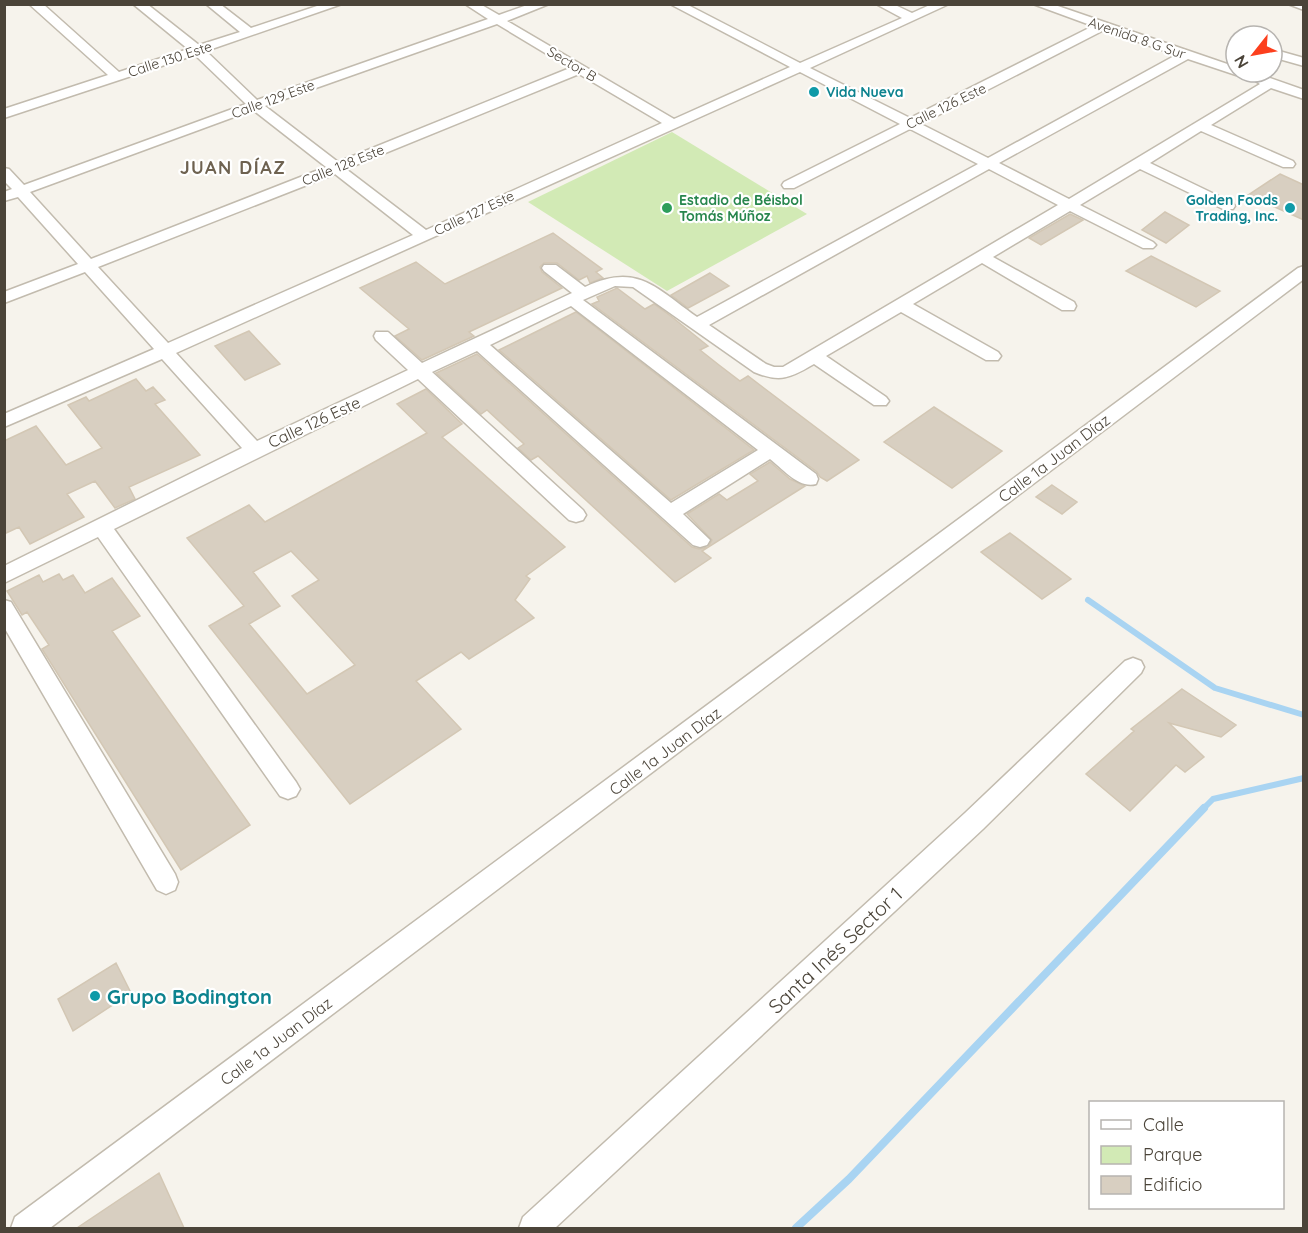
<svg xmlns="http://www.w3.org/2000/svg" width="1308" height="1233" viewBox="0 0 1308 1233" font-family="Quicksand,sans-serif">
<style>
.green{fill:#d2eab5}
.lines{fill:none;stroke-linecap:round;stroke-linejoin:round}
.stream-far1{stroke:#a9d4f2;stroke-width:6}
.stream{stroke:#a9d4f2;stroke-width:8}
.building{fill:#d8cfc1;stroke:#d3c7b4;stroke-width:1.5;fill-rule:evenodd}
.minor-casing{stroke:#c2bbae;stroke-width:3}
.minor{fill:#fff;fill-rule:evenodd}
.culture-dot{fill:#0f9aa8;stroke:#fff;stroke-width:2}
.leisure-dot{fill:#2e9e5b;stroke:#fff;stroke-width:2}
.labels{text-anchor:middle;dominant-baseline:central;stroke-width:4.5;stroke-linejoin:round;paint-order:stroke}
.far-street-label{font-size:14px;fill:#4b4439;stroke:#fff}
.far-culture-label{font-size:14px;font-weight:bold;fill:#0d838f;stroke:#fff;text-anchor:start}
.far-leisure-label{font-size:14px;font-weight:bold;fill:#27864d;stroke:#fff;text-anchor:start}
.street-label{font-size:16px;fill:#4b4439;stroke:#fff}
.far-district-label{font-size:18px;font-weight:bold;letter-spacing:1.5px;fill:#6e6250;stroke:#fff}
.near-street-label{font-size:20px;fill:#4b4439;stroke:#fff}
.near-culture-label{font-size:20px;font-weight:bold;fill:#0d838f;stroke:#fff;text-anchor:start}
</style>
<rect width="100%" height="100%" fill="#f6f3ec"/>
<path class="green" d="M672 132 807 214 667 291 528 202Z"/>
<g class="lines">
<path class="stream-far1" d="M1088 600 1215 688 1304 715
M1202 810 1213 799 1304 778"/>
<path class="stream" d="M796 1228 849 1179 1204 808"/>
</g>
<path class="building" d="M1280 174 1304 185V220L1248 195Z
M1165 212 1189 225 1166 243 1142 230Z
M1070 214 1083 220 1041 245 1029 238Z
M553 233 602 269 596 272 603 278 590 283 587 276 579 280 557 263H544L540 267 542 272 562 288 469 332 474 336 422 360 395 336 409 329 360 288 416 262 445 284Z
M1151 256 1220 291 1196 307 1126 271Z
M710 273 729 286 688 308 671 295Z
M617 288 645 309 654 304 672 317 708 346 700 350 719 365 740 381 748 376 859 460 827 481 820 477 817 472 592 304 599 301 597 297Z
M576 312 754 450 671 500 499 350Z
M249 331 280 364 245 380 215 346Z
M477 354 692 547 699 549 708 547 712 540 687 514 719 494 727 500 758 481 750 474 770 462 790 479 805 486 702 551 711 558 675 582 538 456 531 460 518 448 524 444 487 410 481 414 436 373Z
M136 379 146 391 153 387 165 400 155 404 200 455 129 487 135 499 115 508 95 481 67 494 84 517 30 544 19 527 4 534V441L36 426 66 465 102 448 68 405 86 397 89 401Z
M426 389 462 424 442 437 565 547 526 576 530 579 515 600 534 618 469 659 461 652 416 681 461 729 350 804 209 626 244 606 187 538 249 505 265 522 427 433 397 404ZM291 551 319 580 292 596 355 665 307 694 249 624 280 606 253 572Z
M934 407 1002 451 952 488 884 442Z
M1052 485 1077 502 1062 514 1036 497Z
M1010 533 1071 579 1042 599 981 552Z
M59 574 63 580 73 575 85 593 112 578 140 616 112 631 250 825 181 870 42 649 49 645 27 612 22 615 7 591 39 575 43 582Z
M1182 689 1236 725 1221 737 1169 723 1204 757 1185 772 1176 765 1130 811 1086 774 1134 731 1131 729Z
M116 963 131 993 73 1031 58 999Z
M159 1173 184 1228H77Z"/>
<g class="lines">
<g class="minor-casing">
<path id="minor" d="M29 4H43L119 72 188 49 133 4H147L199 45 240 32 206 4H220L251 28 323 4H342L206 51 257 100 488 19 465 4H480L499 15 530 4H549L507 21 674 119 790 67 670 4H686L800 63 902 18 876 4H893L912 13 932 4H949L810 68 910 118 1093 26 1033 4H1052L1236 67V72H1242L1236 75 1188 59 999 163 1069 199 1260 84 1253 79 1254 76H1264L1304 90V99L1271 88 1211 125 1293 161 1295 164 1293 167H1283L1201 131 1150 163 1233 203 1235 206 1233 209H1223L1140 169 1080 205 1153 242 1156 245 1153 248H1143L1070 211 993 257 1074 302 1076 306 1074 310H1062L982 263 913 304 998 352 1001 356 998 360H986L901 312 826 356 886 397 889 401 886 405H874L814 364C790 378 780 383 754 372L633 287 615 286 583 300 816 474 818 479 816 484C799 489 783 469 770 459L683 514 710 540 707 545 700 547 693 545 477 351 432 372 583 510 586 515 583 520 576 522 569 520 418 379 114 529 296 782 300 789 296 796 288 799 280 796 98 537 4 583V566L242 448 162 359 4 427V414L154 349 85 272 4 303V292L78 264 18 197 4 201V192L12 189 4 181V168L9 169 24 185 246 104 195 55 4 118V109L108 75ZM497 24 570 68 338 162 265 106ZM1104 30 1176 55 988 158 921 124ZM800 72 900 124 784 182 782 185 784 188H794L910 129 978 164 697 317C656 288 637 262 585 287L556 265H544L542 268 544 271 572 293 422 363 388 332H376L374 336 376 340 408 370 257 441 176 353ZM579 74 662 123 426 230 346 169ZM253 110 326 167 91 259 30 192ZM989 169 1058 205 783 367H774L766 364 709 325ZM335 174 413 235 168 343 98 267ZM571 306 758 450 671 503 490 345Z
M1288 4H1304V10Z
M1272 49 1304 58V66L1272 57Z
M1304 266V279L50 1228H11L15 1217 1298 268Z
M4 600 11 602 175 874 178 882 175 890 166 894 157 890 4 627Z
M1133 658 1141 661 1144 667 1141 673 983 829 555 1228H519L523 1217 965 813 1125 661Z"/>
</g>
<use href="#minor" class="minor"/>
</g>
<g class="culture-dot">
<circle cx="814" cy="92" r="6"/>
<circle cx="1290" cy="208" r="6"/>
<circle cx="95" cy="996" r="6"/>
</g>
<circle class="leisure-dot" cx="667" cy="208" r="6"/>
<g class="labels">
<g class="far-street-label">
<text transform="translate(1137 38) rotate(19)">Avenida 8 G Sur</text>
<text transform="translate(170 59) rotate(-18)">Calle 130 Este</text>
<text transform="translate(572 64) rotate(31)">Sector B</text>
<text transform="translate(273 99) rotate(-20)">Calle 129 Este</text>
<text transform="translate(946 106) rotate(-26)">Calle 126 Este</text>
<text transform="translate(343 165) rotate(-22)">Calle 128 Este</text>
<text transform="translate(474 213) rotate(-25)">Calle 127 Este</text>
</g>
<g class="far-culture-label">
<text x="826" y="92">Vida Nueva</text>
<text x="1278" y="200" text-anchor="end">Golden Foods<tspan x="1278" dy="16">Trading, Inc.</tspan></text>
</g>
<g class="far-leisure-label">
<text x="679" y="200">Estadio de Béisbol<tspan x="679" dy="16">Tomás Múñoz</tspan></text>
</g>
<g class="street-label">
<text transform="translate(314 422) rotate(-25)">Calle 126 Este</text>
<text transform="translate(1054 458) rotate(-37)">Calle 1a Juan Díaz</text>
<text transform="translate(665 751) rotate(-37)">Calle 1a Juan Díaz</text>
<text transform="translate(276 1041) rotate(-37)">Calle 1a Juan Díaz</text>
</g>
<g class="far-district-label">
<text x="233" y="167">JUAN DÍAZ</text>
</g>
<g class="near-street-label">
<text transform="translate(835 950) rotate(-43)">Santa Inés Sector 1</text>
</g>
<g class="near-culture-label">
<text x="107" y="996">Grupo Bodington</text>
</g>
</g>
<rect width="1308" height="1233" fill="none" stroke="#4b4439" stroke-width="12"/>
<rect x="1089" y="1101" width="195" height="108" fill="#ffffff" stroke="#b7b4b0" stroke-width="1.5"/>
<rect x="1101" y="1120" width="30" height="9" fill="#ffffff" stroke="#b7b4b0" stroke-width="1.5"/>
<text x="1143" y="1131" font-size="18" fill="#4b4439">Calle</text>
<rect x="1101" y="1146" width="30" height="18" fill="#d2eab5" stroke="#b7b4b0" stroke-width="1.5"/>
<text x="1143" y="1161" font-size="18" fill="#4b4439">Parque</text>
<rect x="1101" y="1176" width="30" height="18" fill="#d8cfc1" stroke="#b7b4b0" stroke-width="1.5"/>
<text x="1143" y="1191" font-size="18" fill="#4b4439">Edificio</text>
<g transform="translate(1254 54) rotate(239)"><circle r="28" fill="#ffffff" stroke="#b7b4b0" stroke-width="1.5"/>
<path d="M0-4.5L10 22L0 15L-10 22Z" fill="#fc3f1d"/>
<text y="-9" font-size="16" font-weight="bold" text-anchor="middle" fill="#4b4439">N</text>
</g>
</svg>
